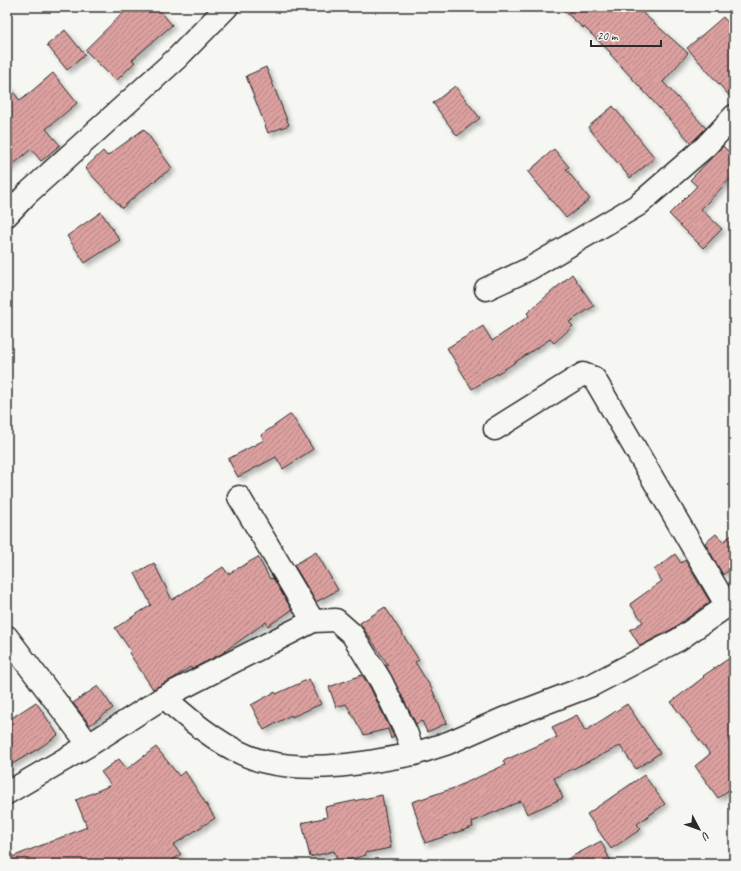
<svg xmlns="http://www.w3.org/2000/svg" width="741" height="871" viewBox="0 0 741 871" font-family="Caveat,sans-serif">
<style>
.building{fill:url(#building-hatch);stroke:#2b2b2b;filter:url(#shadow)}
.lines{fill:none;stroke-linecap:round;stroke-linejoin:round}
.minor-casing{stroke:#2b2b2b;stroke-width:25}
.minor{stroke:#f6f6f2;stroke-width:22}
</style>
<defs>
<pattern id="building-hatch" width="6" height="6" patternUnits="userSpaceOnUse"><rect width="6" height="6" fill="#dba09f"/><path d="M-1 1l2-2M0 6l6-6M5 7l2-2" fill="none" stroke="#b28382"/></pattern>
<filter id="shadow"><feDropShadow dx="3.5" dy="3.5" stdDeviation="2" flood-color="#0004"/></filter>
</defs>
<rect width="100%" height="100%" fill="#f6f6f2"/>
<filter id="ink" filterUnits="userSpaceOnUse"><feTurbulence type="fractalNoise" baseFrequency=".025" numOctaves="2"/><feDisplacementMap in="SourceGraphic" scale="8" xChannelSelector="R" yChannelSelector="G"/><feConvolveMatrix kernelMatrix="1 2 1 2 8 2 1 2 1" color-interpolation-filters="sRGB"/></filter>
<g filter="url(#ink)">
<path class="building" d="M129 7H157L172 25 132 60 135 62 116 81 85 50Z
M560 7H636L688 53 663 82 706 128 691 143 610 54 611 53 584 27 583 28Z
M723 17 734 29V101L687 48Z
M65 30 85 55 67 70 47 45Z
M266 67 289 125 268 133 246 76Z
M53 73 77 103 46 129 60 145 41 161 31 149 7 170V83L20 101Z
M455 86 480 118 457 136 433 103Z
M613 106 655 158 630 178 588 127Z
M144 129 172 168 140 192 122 208 85 168 103 151 107 156Z
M723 146 734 157V175L701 209 722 229 703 248 669 214 697 186 690 180Z
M554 149 569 167 566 169 590 199 566 218 528 172Z
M101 212 120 240 85 263 67 236Z
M572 274 594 306 569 322 573 326 554 343 550 339 508 367 472 389 447 348 483 326 492 341 529 316 527 313Z
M291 414 313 449 283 469 276 457 238 477 228 459 264 440 261 435Z
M734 533V566L723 575 705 543 716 534 723 542Z
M316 552 338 590 316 602 294 565Z
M675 554 681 563 685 560 710 602 672 629 640 646 630 630 643 622 630 604 662 581 654 570Z
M258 557 270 579 273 578 292 610 268 626 266 622 221 654 192 669 190 667 174 678 153 689 129 653 131 651 115 628 151 605 135 573 154 563 172 600 223 567 228 574Z
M385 607 419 660 415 662 432 689 447 723 427 732 422 721 416 724 386 666 388 665 360 623Z
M734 655V786L718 798 695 766 710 754 671 702 704 677 703 676Z
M362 675 370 687 394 737 391 739 388 729 364 735 346 704 336 707 329 687Z
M309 679 321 704 292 717 291 715 264 730 251 705 275 692 276 694Z
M98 686 113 708 90 725 73 703Z
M36 702 58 735 38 749 7 767V721Z
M627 704 660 753 636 769 620 746 554 778 563 798 527 814 521 801 472 822 473 827 425 843 412 802 454 788 505 765 503 761 557 737 552 727 577 715 585 731Z
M156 747 179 776 185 771 215 818 173 845 181 854 168 864H7V859L87 827 76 800 111 785 101 772 119 759 127 769Z
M644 775 665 804 637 824 641 829 611 849 587 814Z
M382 795 391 848 365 853 366 855 338 863 334 851 310 857 302 823 327 817 325 807Z
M601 841 612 864H558Z"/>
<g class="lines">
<g class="minor-casing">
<path id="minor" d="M7 215 28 193 177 58 227 7
M486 289 529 269 638 205 706 146 734 116
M495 429 583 374 594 378 727 606
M239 497 313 621
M7 637 89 745
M164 697C190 721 230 754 266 762 314 773 367 763 414 754
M7 793 89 745 164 697 313 621 336 620 352 634 381 681 406 732 414 754 448 743 503 719 592 685 678 640 734 601"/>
</g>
<use href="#minor" class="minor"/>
</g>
</g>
<rect width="741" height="871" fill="none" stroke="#f6f6f2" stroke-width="24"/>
<rect x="12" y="12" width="717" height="847" fill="none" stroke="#2b2b2b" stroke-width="1.5" filter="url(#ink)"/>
<g transform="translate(699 829) rotate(131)" stroke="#f6f6f2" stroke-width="3" paint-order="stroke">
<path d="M0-3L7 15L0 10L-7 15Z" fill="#2b2b2b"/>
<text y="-6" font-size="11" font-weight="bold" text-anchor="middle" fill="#2b2b2b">U</text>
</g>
<path d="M591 40v6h70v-6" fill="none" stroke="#2b2b2b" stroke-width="2"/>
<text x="597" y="40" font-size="12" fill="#2b2b2b" stroke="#f6f6f2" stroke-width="3" paint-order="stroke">20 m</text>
</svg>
